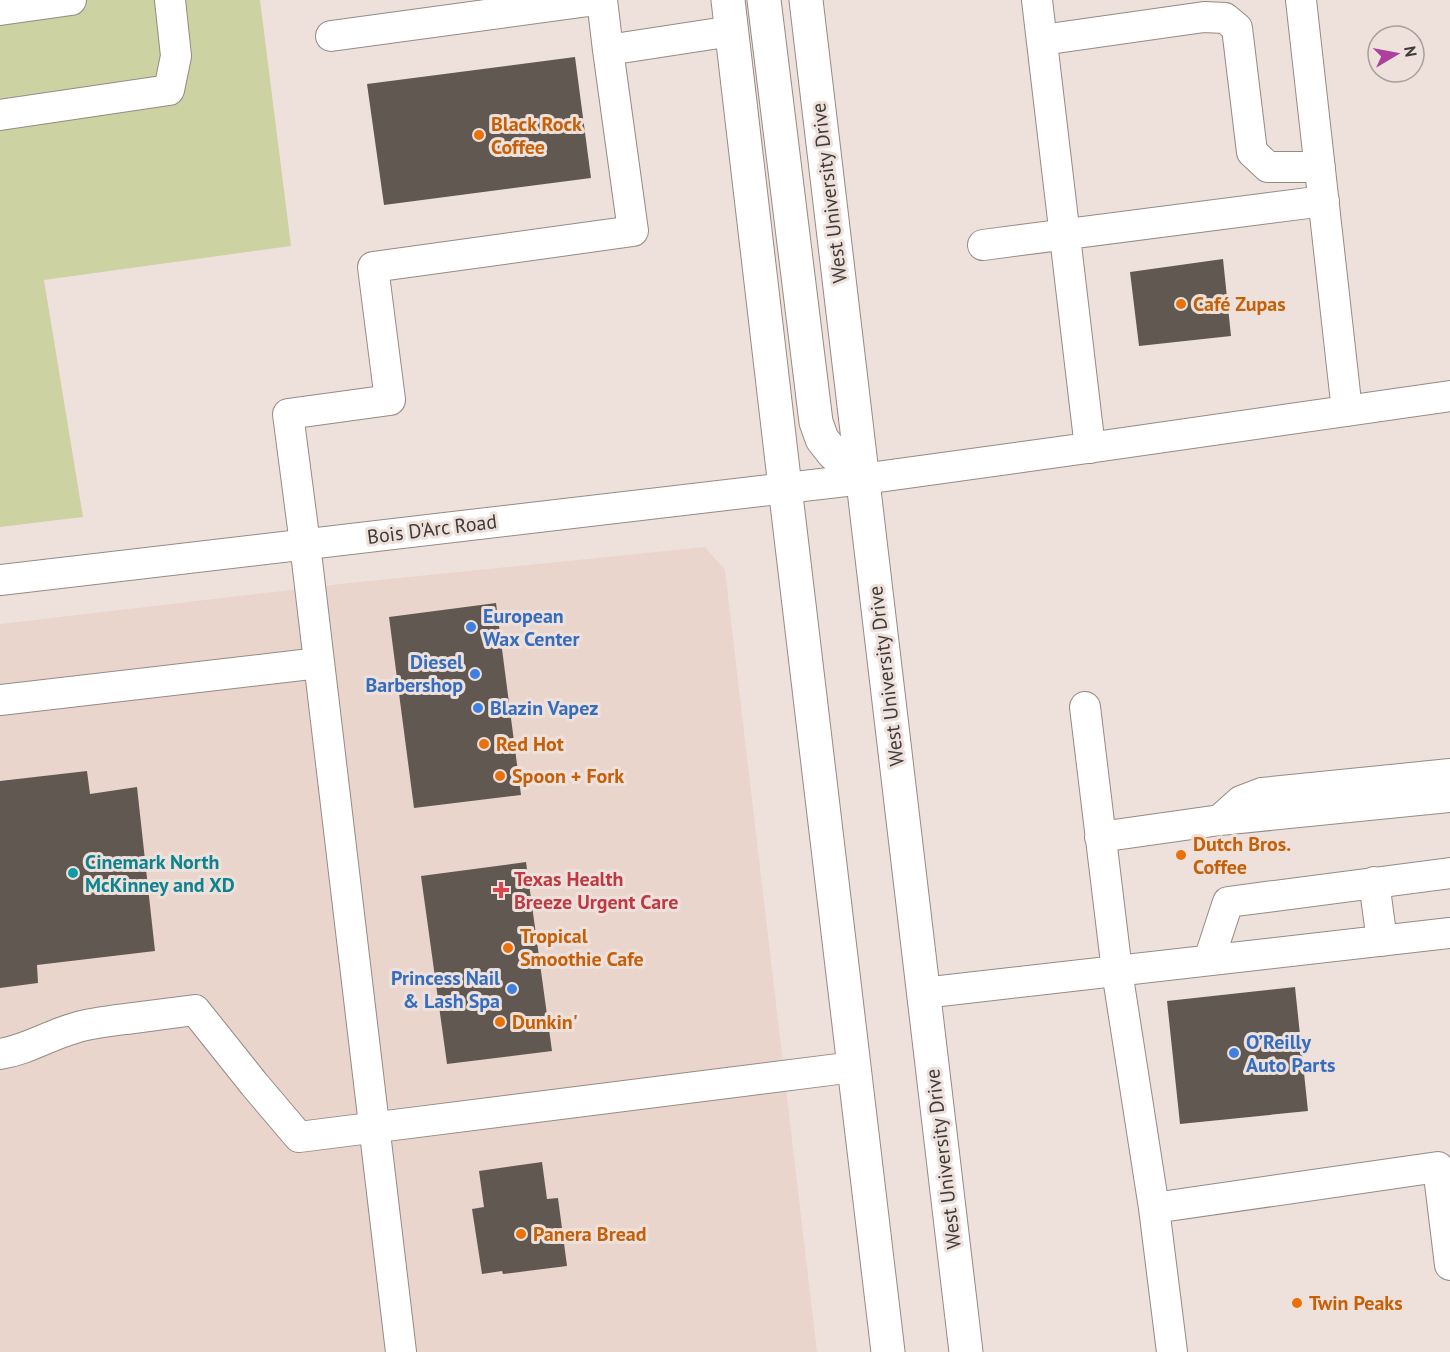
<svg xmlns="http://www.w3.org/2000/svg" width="1450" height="1352" viewBox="0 0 1450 1352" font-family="'PT Sans',sans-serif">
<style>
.built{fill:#ead5cd}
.green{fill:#cdd2a3}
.building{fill:#615951}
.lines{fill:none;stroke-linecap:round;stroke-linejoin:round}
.minor-casing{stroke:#968a85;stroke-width:32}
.highway-casing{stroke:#968a85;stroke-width:35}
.minor{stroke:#fff;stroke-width:30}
.highway{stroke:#fff;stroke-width:33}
.food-dot{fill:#e8710a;stroke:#eee1dc;stroke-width:2}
.shop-dot{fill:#3f7fe0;stroke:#eee1dc;stroke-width:2}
.culture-dot{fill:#0f9aa8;stroke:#eee1dc;stroke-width:2}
.health-dot{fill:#e0444e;stroke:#eee1dc;stroke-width:2}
.labels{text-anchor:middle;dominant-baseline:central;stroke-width:6;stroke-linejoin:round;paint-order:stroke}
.food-label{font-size:20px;font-weight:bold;fill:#c56008;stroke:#eee1dc;text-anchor:start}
.street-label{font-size:20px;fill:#403b38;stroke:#eee1dc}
.shop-label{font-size:20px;font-weight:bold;fill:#366cbe;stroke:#eee1dc;text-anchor:start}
.culture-label{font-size:20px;font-weight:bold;fill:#0d838f;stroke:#eee1dc;text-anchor:start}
.health-label{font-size:20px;font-weight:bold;fill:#be3a42;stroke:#eee1dc;text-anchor:start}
</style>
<rect width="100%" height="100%" fill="#eee1dc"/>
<path class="built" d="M705 547 725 570 817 1352H0V624L349 583Z"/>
<path class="green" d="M0 0H260L291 246 44 280 83 517 0 527Z"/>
<path class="building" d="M575 57 591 178 384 205 367 84Z
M1223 259 1231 336 1139 346 1130 272Z
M496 603 521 795 414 808 389 617Z
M87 771 90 794 137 787 155 951 37 965 38 983 0 988V781Z
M526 862 552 1051 447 1064 421 876Z
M1295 987 1308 1111 1180 1124 1167 1001Z
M542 1162 547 1199 558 1198 567 1266 503 1274 502 1271 482 1274 472 1209 484 1207 479 1171Z"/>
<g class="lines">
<g class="minor-casing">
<path id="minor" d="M602 0 608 50 732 31
M1037 0 1090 448
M1301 0 1347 411
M0 10 71 0
M331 36 596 0
M1042 40 1204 17 1225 18 1237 28 1252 152 1268 167H1320
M0 115 169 90 176 56 170 0
M983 245 1324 201
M0 580 863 479 1102 446 1450 396
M0 700 319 663
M1085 707 1117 971 1154 1208 1172 1352
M1222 818 1241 801 1262 793 1450 774
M1100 837 1220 820 1450 797
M1374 882 1382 941
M1209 960 1228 902 1450 873
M923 993 1450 933
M0 1054C27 1050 49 1035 75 1028 91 1023 109 1021 126 1019 149 1016 172 1013 195 1010L254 1084 299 1137 854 1067
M1154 1208 1438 1167 1450 1265
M401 1352 305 544 288 414 390 400 373 267 633 231 608 50"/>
</g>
<g class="highway-casing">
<path id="highway" d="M728 0 785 487 888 1352
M764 0 816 422 822 439 833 453 863 479
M806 0 966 1352"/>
</g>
<use href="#minor" class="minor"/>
<use href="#highway" class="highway"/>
</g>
<g class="food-dot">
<circle cx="479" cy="135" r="6"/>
<circle cx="1181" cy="304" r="6"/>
<circle cx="484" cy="744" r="6"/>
<circle cx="500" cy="776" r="6"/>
<circle cx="1181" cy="855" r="6"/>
<circle cx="508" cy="948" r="6"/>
<circle cx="500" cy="1022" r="6"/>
<circle cx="521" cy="1234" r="6"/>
<circle cx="1297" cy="1303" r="6"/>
</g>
<g class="shop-dot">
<circle cx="471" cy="627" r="6"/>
<circle cx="475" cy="674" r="6"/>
<circle cx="478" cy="708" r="6"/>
<circle cx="512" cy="989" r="6"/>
<circle cx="1234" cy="1053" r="6"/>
</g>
<circle class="culture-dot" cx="73" cy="873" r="6"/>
<path class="health-dot" d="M498 881h6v6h6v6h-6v6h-6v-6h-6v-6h6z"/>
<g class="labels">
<g class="food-label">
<text x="491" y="124">Black Rock<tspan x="491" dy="23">Coffee</tspan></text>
<text x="1193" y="304">Café Zupas</text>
<text x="496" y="744">Red Hot</text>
<text x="512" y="776">Spoon + Fork</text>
<text x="1193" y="844">Dutch Bros.<tspan x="1193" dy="23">Coffee</tspan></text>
<text x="520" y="936">Tropical<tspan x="520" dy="23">Smoothie Cafe</tspan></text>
<text x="512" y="1022">Dunkin'</text>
<text x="533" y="1234">Panera Bread</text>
<text x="1309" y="1303">Twin Peaks</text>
</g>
<g class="street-label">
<text transform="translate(829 193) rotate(-97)">West University Drive</text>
<text transform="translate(432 529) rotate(-7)">Bois D'Arc Road</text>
<text transform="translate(886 676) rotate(-97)">West University Drive</text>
<text transform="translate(943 1159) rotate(-97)">West University Drive</text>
</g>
<g class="shop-label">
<text x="483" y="616">European<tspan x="483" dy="23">Wax Center</tspan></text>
<text x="463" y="662" text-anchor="end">Diesel<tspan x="463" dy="23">Barbershop</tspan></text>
<text x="490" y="708">Blazin Vapez</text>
<text x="500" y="978" text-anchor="end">Princess Nail<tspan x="500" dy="23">&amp; Lash Spa</tspan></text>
<text x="1246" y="1042">O’Reilly<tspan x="1246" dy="23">Auto Parts</tspan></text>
</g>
<g class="culture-label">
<text x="85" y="862">Cinemark North<tspan x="85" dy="23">McKinney and XD</tspan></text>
</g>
<g class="health-label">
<text x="514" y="879">Texas Health<tspan x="514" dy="23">Breeze Urgent Care</tspan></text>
</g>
</g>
<g transform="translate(1396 54) rotate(80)"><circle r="28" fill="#eee1dc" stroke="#a89f9a" stroke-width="1.5"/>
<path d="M0-4.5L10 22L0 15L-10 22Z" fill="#ae3f9c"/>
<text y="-9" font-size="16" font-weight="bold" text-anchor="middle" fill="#403b38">N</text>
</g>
</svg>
